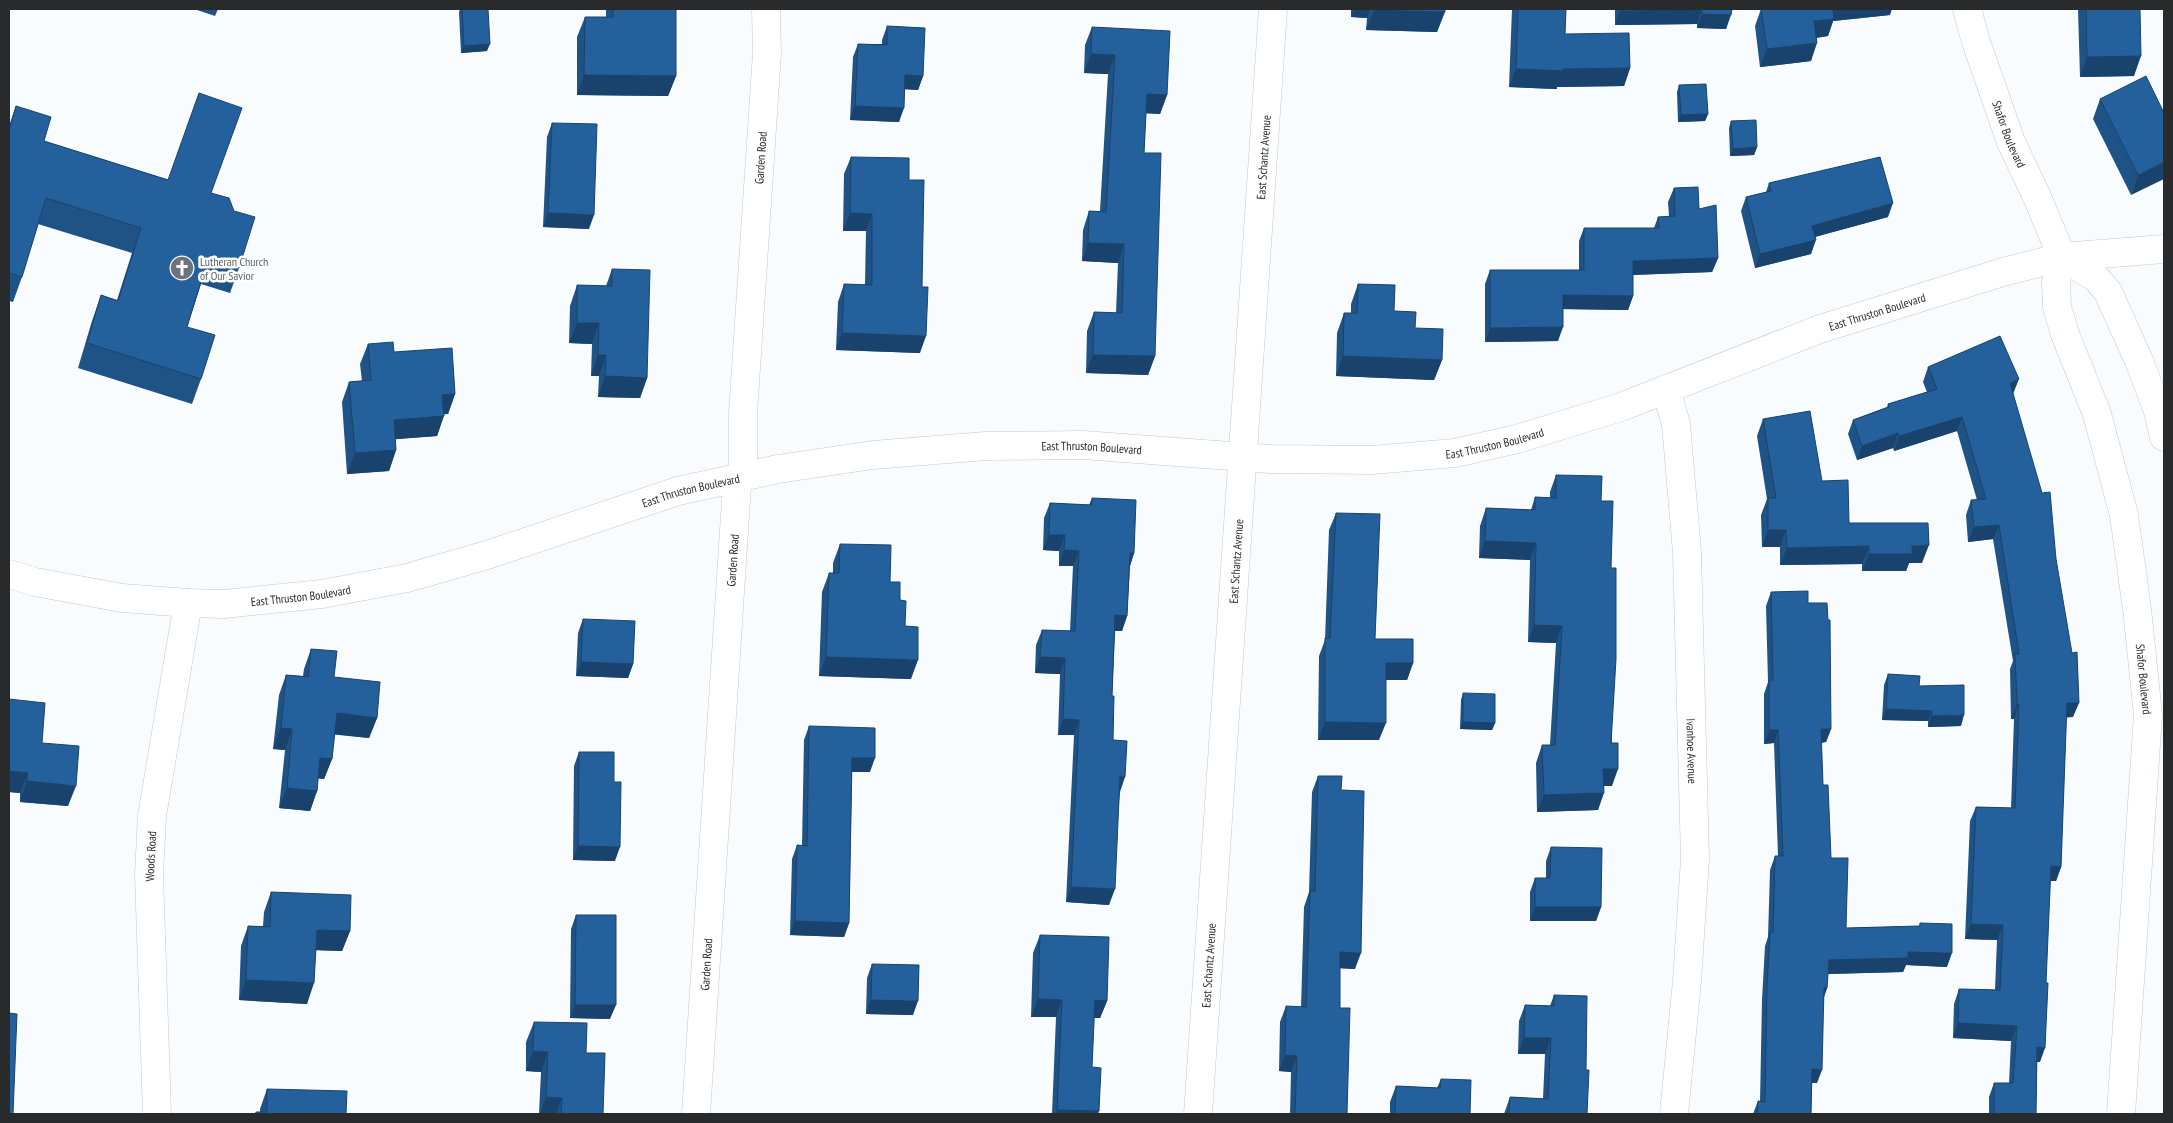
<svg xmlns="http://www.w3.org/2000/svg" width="2173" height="1123" viewBox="0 0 2173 1123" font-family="'PT Sans Narrow',sans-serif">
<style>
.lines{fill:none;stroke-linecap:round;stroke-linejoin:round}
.minor-casing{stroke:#c5c8cb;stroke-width:29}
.minor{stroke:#fff;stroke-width:28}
.wall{fill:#1f5386}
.shaded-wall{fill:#19436d}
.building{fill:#24609c;stroke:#19436d}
.labels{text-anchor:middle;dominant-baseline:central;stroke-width:5;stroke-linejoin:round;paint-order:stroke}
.street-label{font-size:12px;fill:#292a2b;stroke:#fff}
.worship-label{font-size:12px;fill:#5b616d;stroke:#fff;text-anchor:start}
</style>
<rect width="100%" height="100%" fill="#f9fcfe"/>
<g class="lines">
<g class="minor-casing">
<g id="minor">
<path id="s1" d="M1967 9 1976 42 2011 142 2038 199 2062 257 2096 278 2108 292 2140 363 2158 411 2164 437"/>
<path id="s2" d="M2062 257 2056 282 2057 307 2065 334 2097 414 2124 515 2137 609 2148 715 2121 1114"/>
<path id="s3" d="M1666 389 1676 424 1687 552 1695 859 1687 981 1674 1114"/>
<path id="s4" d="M9 574 35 582 122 598 188 603 224 604 322 594 407 578 487 555 678 491 778 469 873 455 986 446 1083 445 1270 459 1372 460 1455 453 1517 439 1621 407 1820 329 2003 272 2062 257 2164 249"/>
<path id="s5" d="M157 1114 149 875 152 816 188 603"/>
<path id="s6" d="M696 1114 737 485 743 476V413L767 53 766 9"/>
<path id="s7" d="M1198 1114 1273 9"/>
</g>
</g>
<use href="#minor" class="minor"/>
</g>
<path class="wall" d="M194 9H218L215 16Z
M460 9H488L487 51 461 53 459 12Z
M606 9H676V76L668 96 577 95V37L585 17H606Z
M1351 9H1445L1437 32 1366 30 1367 18 1351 17Z
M1512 9H1566L1565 34 1630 68 1624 86 1557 87V89L1509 87Z
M1615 9H1732L1726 29 1697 28V24L1615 25Z
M1761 9 1890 15 1833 21 1828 36 1816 38 1811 61 1760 67 1755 26Z
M2078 9H2140L2134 76 2080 77Z
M887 26 923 76 918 90 905 89 899 122 850 120 853 57 858 44H882V40Z
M1092 27 1167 95 1160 114 1146 113 1144 153 1155 356 1148 375 1086 373 1087 331 1094 312 1116 313 1118 263 1082 261 1083 230 1089 211H1100L1108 74 1084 73 1085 45Z
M1679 85 1708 114 1705 121 1678 122 1677 92Z
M2100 99 2164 113 2131 195 2093 119Z
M16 106 44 141 211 193 239 268 230 293 201 284 187 327 201 379 192 404 78 368 92 321 101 295 117 300 132 253 38 224 22 277 13 302 9 301V126Z
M1731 121 1757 147 1754 155 1730 156 1729 128Z
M552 123 589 229 543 227 547 137Z
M851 157 909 180 920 353 836 350 838 302 844 284 865 285 866 231H843L844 174Z
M1769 183 1888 217 1815 237 1811 254 1755 268 1741 211 1746 197 1766 192Z
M1674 188 1699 209 1718 258 1712 272 1633 275V296L1628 310 1563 309 1558 341 1485 342V284L1490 270H1579V241L1584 228H1654L1658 217 1669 216 1668 202Z
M612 269 647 378 640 398 598 397 599 376H591L592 344 569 343 570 306 577 285 606 286Z
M1358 284 1415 328 1442 360 1434 380 1336 376 1337 333 1344 313H1351V304Z
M368 344 394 352 455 394 448 414H444L437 436 395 439 396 450 389 471 347 474 342 402 349 382 362 381 360 364Z
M1928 367 2013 394 2056 559 2073 717H2066L2061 867 2056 881H2050L2040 1062H2037L2036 1114H1989V1097L1994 1083H2009L2011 1041 1953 1038 1954 1004 1959 989 1995 990 1997 940 1965 939 1970 821 1976 807 2011 808 2014 719H2011L2010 669 2013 661 1993 539 1968 542 1966 515 1971 500H1977L1957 431 1894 451 1893 448 1857 460 1848 434 1853 420 1887 407 1888 404 1927 392 1923 382Z
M1763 419 1822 481 1849 523 1922 563H1909L1906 571H1862V564L1780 565V547H1762L1761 515 1767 499 1757 436Z
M1556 475 1601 501 1611 568 1612 786H1604L1598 810 1537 812 1536 763 1542 745H1550L1556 643 1528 642 1530 560 1479 558 1480 526 1486 508 1531 510 1535 497 1550 498V492Z
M1092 498 1134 553 1130 566 1127 616 1122 631H1115L1112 696 1113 740 1120 792 1109 905 1066 902 1074 735H1058L1060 674 1035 673 1036 645 1042 630 1070 631 1073 566H1059V551L1043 550 1044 518 1050 503 1089 505Z
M1336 513 1375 639 1413 663 1407 680H1386L1379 740H1318L1319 656 1325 640 1329 530Z
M840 544 890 582 900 600 905 626 911 679 819 676 822 592 829 573H833V563Z
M1771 592 1808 603 1831 729 1826 742 1821 743 1823 785 1831 858 1846 928 1919 926 1920 923 1947 967 1906 965 1903 972 1828 974 1827 988 1824 997 1817 1083H1812L1811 1114H1753L1758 1101 1760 1102 1762 1000 1765 946 1768 937 1770 870 1775 856H1778L1774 743 1764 744V694L1768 682 1766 606Z
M583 619 633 664 628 678 576 676 578 633Z
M311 649 334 677 377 718 369 738 334 734 332 759 324 779 318 778 317 791 310 811 279 808 285 750 273 749 279 695 286 675 303 676 304 669Z
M1888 674 1919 686 1961 726 1928 727V721L1882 720 1884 685Z
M1463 693 1495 723 1492 730 1460 729 1461 700Z
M9 699 42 743 68 806 20 802V793L9 792Z
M809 726 870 772H852L849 923 844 937 790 935 792 859 797 845H802L804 740Z
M579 752 614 782 615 861 573 860 574 766Z
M1318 776 1341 790 1355 969 1340 968V1008L1347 1114H1374H1290L1291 1072 1279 1071 1280 1022 1286 1006 1301 1007 1304 907 1309 892 1312 792Z
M1551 847 1601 907 1596 921H1530V892L1535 878H1546V861Z
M271 892 350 931 342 951 316 950 307 1004 239 1000 241 946 248 926H263L264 912Z
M576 915 610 1019 570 1018 571 929Z
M1040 935 1107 1001 1100 1018H1094L1092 1067 1098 1114H1052L1056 1017H1031L1033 953Z
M872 964 913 1015 866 1014 867 978Z
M1554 995 1586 1070 1587 1114H1504L1510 1097 1543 1099 1545 1054H1518L1519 1021 1525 1005 1550 1006Z
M534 1022 586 1053 603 1114H539L541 1072 526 1071V1042Z
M1441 1079 1470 1114H1390V1102L1396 1086 1437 1088Z
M267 1089 346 1114H255L256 1112H260V1109Z"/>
<path class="shaded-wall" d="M1354 9H1370L1367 18 1351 17Z
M1830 9H1892L1890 15 1833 21 1828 36 1808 39 1814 21Z
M1374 10 1445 12 1437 32 1366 30Z
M1702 10 1697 24 1615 25 1620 11Z
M1702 14 1731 15 1726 29 1697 28Z
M1817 43 1811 61 1760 67 1767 49Z
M490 44 487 51 461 53 464 46Z
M1091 54 1115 55 1108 74 1084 73Z
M2141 56 2134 76 2080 77 2087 57Z
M1630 68 1624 86 1557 87V89L1509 87 1516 69Z
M584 75 676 76 668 96 577 95Z
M905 75 923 76 918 90 900 89Z
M1147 94 1167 95 1160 114 1140 113Z
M855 106 904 108 899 122 850 120Z
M1708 114 1705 121 1678 122 1681 115Z
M1757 147 1754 155 1730 156 1733 149Z
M2164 162V179L2131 195 2138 175Z
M1893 203 1888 217 1807 239 1812 226Z
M548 213 594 215 589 229 543 227Z
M850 213 872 214 866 231H843Z
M1816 240 1811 254 1755 268 1760 254Z
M1088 243 1124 244 1118 263 1082 261Z
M1718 258 1712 272 1628 275 1633 261Z
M1563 295 1633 296 1628 310 1558 309Z
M577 323H599L592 344 569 343Z
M1563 327 1558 341 1485 342 1490 328Z
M842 333 926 336 920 353 836 350Z
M598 355H606L599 376H591Z
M1093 355 1155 356 1148 375 1086 373Z
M1343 356 1442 360 1434 380 1336 376Z
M605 376 647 378 640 398 598 397Z
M2019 379 2013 394 2004 398 2010 383Z
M455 394 448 414 435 415 442 395Z
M444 416 437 436 386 440 394 420Z
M1962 417 1957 431 1894 451 1899 436Z
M1898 433 1893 448 1857 460 1862 446Z
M396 450 389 471 347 474 355 453Z
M1999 525 1993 539 1968 542 1974 527Z
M1768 530H1786L1780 547H1762Z
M1049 535H1065L1059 551 1043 550Z
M1485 541 1536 543 1530 560 1479 558Z
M1929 545 1922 563H1909L1906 571H1862L1869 554 1912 546Z
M1869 546 1862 564 1780 565 1787 548Z
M1064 550 1079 551 1073 566H1059Z
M1130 553H1134L1129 569Z
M1115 615 1127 616 1122 631H1110Z
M1534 625 1562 626 1556 643 1528 642Z
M826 657 918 660 911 679 819 676Z
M1040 657 1065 658 1060 674 1035 673Z
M581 662 633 664 628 678 576 676Z
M1386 663H1413L1407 680H1380Z
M2067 703H2079L2073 717 2061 718Z
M2017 704H2019L2014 719H2011Z
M1886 709 1932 711 1928 721 1882 720Z
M337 713 377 718 369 738 329 734Z
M1964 715 1961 726 1928 727 1932 716Z
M1063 719 1079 720 1074 735H1058Z
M1325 722 1386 723 1379 740H1318Z
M1463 722 1495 723 1492 730 1460 729Z
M281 728 292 729 285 750 273 749Z
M1821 729H1831L1826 742 1816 743Z
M1769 730H1778L1774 743 1764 744Z
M320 758 332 759 324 779 313 778Z
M852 758H875L870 772H847Z
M1603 769H1618L1612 786H1597Z
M9 771 28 773 20 793 9 792Z
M1120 776 1125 777 1120 792H1114Z
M27 781 76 786 68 806 20 802Z
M287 788 317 791 310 811 279 808Z
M1604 793 1598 810 1537 812 1544 795Z
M578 846 620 847 615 861 573 860Z
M2051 866 2061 867 2056 881H2046Z
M1071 887 1115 889 1109 905 1066 902Z
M1535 907H1601L1596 921H1530Z
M795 921 849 923 844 937 790 935Z
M1971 924 2003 925 1997 940 1965 939Z
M317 930 350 931 342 951 309 950Z
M1340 952 1361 953 1355 969 1334 968Z
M1908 952 1952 953 1947 967 1906 965 1903 972 1824 974 1829 960Z
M246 980 314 983 307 1004 239 1000Z
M1824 988H1827L1822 1002Z
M1038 999 1062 1000 1056 1017H1031Z
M871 1000 918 1001 913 1015 866 1014Z
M1095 1000 1107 1001 1100 1018H1088Z
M575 1005H616L610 1019 570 1018Z
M1958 1023 2017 1026 2011 1041 1953 1038Z
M1524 1038H1551L1545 1054H1518Z
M2037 1047 2045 1048 2040 1062H2032Z
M533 1051 548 1052 541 1072 526 1071Z
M1285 1055 1297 1056 1291 1072 1279 1071Z
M1812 1069 1822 1070 1817 1083H1807Z
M546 1097 562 1098 556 1114H540Z
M1057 1110 1099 1111 1098 1114H1056Z"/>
<path class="building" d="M462 9H488L490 44 464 46Z
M613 9H676V76L584 75 585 17H613Z
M1374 9H1445V12L1374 10Z
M1518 9H1566L1565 34 1629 33 1630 68 1563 69V71L1516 69Z
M1620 9H1732L1731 15 1702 14V10L1620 11Z
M1761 9H1833L1834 19 1814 21 1817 43 1767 49Z
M2086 9H2140L2141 56 2087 57Z
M887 26 925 28 923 76 905 75 904 108 855 106 858 44 887 45Z
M1092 27 1170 31 1167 95 1147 94 1144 153H1161L1155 356 1093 355 1094 312 1122 313 1124 244 1088 243 1089 211 1106 212 1115 55 1091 54Z
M2146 76 2164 113V162L2138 175 2100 99Z
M1706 84 1708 114 1681 115 1679 85Z
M199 93 242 108 211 193 229 198 234 211 255 217 239 268 208 259 187 327 215 335 201 379 87 343 101 295 118 301 141 228 46 198 22 277 9 273V130L16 106 51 117 44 141 168 180Z
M1756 120 1757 147 1733 149 1731 121Z
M552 123 597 124 594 215 548 213Z
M851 157 909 158V180H924L922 287H928L926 336 842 333 844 284 872 285V214L850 213Z
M1880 157 1893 203 1812 226 1816 240 1760 254 1746 197 1771 191 1769 183Z
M1698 187 1699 209 1716 205 1718 258 1633 261V296L1563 295V327L1490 328V270H1584V228H1659L1658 217 1675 216 1674 188Z
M612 269 650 270 647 378 605 376 606 355H598L599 323H577V285L612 286Z
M1358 284 1395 285 1394 311 1416 312 1415 328 1443 329 1442 360 1343 356 1344 313H1357Z
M2000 336 2019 379 2010 383 2042 493 2050 492 2056 559 2072 653 2077 652 2079 703H2067L2061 867 2051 866 2046 983H2048L2045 1048 2037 1047 2036 1114H1994V1083H2013L2017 1026 1958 1023 1959 989 2000 990 2003 925 1971 924 1976 807 2015 808 2019 704H2017L2015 654H2019L1999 525 1974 527 1971 500 1986 499 1962 417 1899 436 1898 433 1862 446 1853 420 1889 407 1888 404 1937 389 1928 367Z
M393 342 394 352 452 348 455 394 442 395 444 416 394 420 396 450 355 453 349 382 371 380 368 344Z
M1810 411 1822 481 1848 480 1849 523H1928L1929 545 1912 546V554H1869V546L1787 548 1786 530H1768V498H1776L1763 419Z
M1556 475 1602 476 1601 501H1613L1611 568H1616V659L1611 743H1618V769H1603L1604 793 1544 795 1542 745H1555L1562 626 1534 625 1536 543 1485 541 1486 508 1535 510V497L1556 498Z
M1092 498 1136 500 1134 553H1130L1127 616 1115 615 1112 696H1114L1113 740 1127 741 1125 777 1120 776 1115 889 1071 887 1079 720 1063 719 1065 658 1040 657 1042 630 1075 631 1079 551 1064 550 1065 535H1049L1050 503 1092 505Z
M1336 513 1380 514 1375 639H1413V663H1386V723L1325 722V638H1330Z
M840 544 891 545 890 582H900V600L906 601 905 626 918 627V660L826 657 829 573H839Z
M1808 591V603H1827L1828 620H1830L1831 729H1821L1823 785H1828L1831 858H1848L1846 928 1920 926V923L1952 924V953L1908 952V958L1829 960 1827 988H1824L1822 1070 1812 1069 1811 1114H1757L1758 1101 1765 1102 1767 986 1770 932H1773L1775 856H1783L1778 730H1769V680H1773L1771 592Z
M583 619 635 621 633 664 581 662Z
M311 649 337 651 334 677 380 682 377 718 337 713 332 759 320 758 317 791 287 788 292 729 281 728 286 675 308 677Z
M1888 674 1920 676 1919 686 1964 685V715L1932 716V711L1886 709Z
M1463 693 1495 694V723L1463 722Z
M9 699 45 703 42 743 79 746 76 786 27 781 28 773 9 771Z
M809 726 875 728V758H852L849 923 795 921 797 845 807 846Z
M579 752H614V782H621L620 847 578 846Z
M1318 776H1342L1341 790 1364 791 1361 953 1340 952V1008H1350L1347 1114H1374H1295L1297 1056 1285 1055 1286 1006 1306 1007 1310 891H1315Z
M1551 847 1602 848 1601 907H1535V878H1550Z
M271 892 351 895 350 931 317 930 314 983 246 980 248 926 270 927Z
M576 915H616V1005H575Z
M1040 935 1109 937 1107 1001 1095 1000 1092 1067 1101 1068 1099 1111 1057 1110 1062 1000 1038 999Z
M872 964 919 965 918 1001 871 1000Z
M1554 995 1587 996 1586 1070H1589L1587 1114H1509L1510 1097 1548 1099 1551 1038H1524L1525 1005 1554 1006Z
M9 1013 17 1014 13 1114H9Z
M534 1022 587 1023 586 1053H605L603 1114H561L562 1098 546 1097 548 1052 533 1051Z
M1441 1079 1471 1080 1470 1114H1395L1396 1086 1440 1088Z
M267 1089 347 1091 346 1114H256V1112H267Z"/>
<defs>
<g id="church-disc" transform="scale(1.25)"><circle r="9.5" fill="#6b7280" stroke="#fff"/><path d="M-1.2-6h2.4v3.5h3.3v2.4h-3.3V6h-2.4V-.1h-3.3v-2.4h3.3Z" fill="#fff"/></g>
</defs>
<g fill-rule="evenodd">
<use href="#church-disc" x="182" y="268"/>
</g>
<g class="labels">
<g class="street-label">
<text stroke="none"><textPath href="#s1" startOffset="132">Shafor Boulevard</textPath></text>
<text stroke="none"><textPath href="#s7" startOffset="959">East Schantz Avenue</textPath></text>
<text stroke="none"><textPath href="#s6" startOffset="960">Garden Road</textPath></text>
<text stroke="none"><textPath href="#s4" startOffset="1915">East Thruston Boulevard</textPath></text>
<text stroke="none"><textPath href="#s4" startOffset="1510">East Thruston Boulevard</textPath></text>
<text stroke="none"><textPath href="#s4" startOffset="1105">East Thruston Boulevard</textPath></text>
<text stroke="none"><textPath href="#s4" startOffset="700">East Thruston Boulevard</textPath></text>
<text stroke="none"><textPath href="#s6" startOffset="555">Garden Road</textPath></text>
<text stroke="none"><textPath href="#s7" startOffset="554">East Schantz Avenue</textPath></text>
<text stroke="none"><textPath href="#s4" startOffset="295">East Thruston Boulevard</textPath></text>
<text stroke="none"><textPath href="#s2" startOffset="435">Shafor Boulevard</textPath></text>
<text stroke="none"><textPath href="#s3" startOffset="364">Ivanhoe Avenue</textPath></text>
<text stroke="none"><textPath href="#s5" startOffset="258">Woods Road</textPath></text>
<text stroke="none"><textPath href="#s6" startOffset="150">Garden Road</textPath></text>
<text stroke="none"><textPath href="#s7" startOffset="149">East Schantz Avenue</textPath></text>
</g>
<g class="worship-label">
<text x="200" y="261">Lutheran Church<tspan x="200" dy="14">of Our Savior</tspan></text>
</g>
</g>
<rect width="2173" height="1123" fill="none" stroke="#292a2b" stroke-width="20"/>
</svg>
